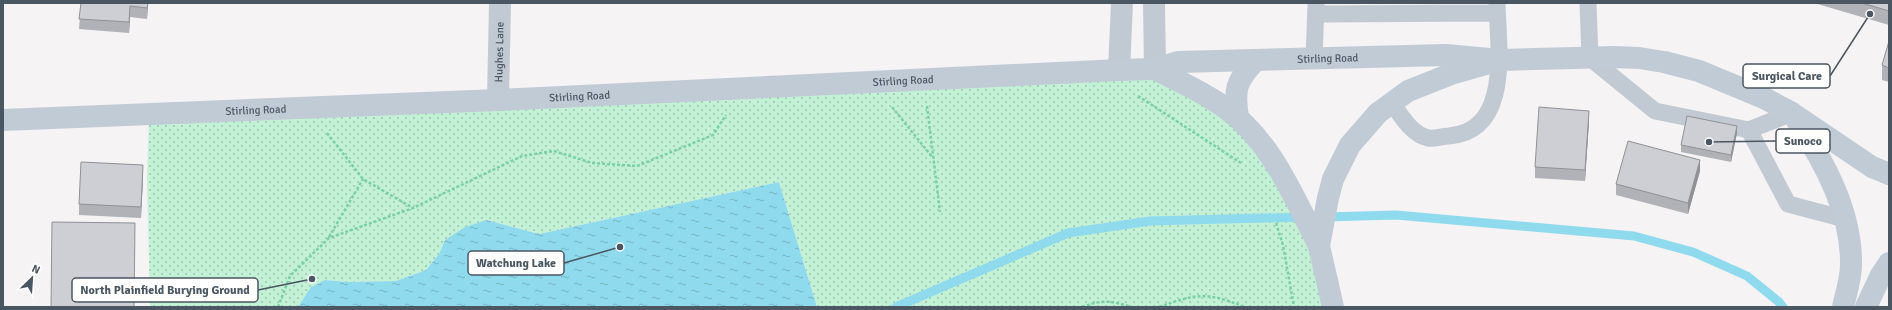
<svg xmlns="http://www.w3.org/2000/svg" width="1892" height="310" viewBox="0 0 1892 310" font-family="Signika,sans-serif">
<style>
.park{fill:url(#park-dots)}
.water{fill:url(#water-ripples)}
.lines{fill:none;stroke-linecap:round;stroke-linejoin:round}
.stream{stroke:#90daee;stroke-width:9}
.path{stroke:#7ad0a6;stroke-width:2.5;stroke-dasharray:3 2;stroke-linecap:butt}
.lane{stroke:#c1cad2;stroke-width:17}
.street{stroke:#c1cad2;stroke-width:22}
.secondary{stroke:#c1cbd6;stroke-width:22}
.wall{fill:#b0b2b7}
.shaded-wall{fill:#909195}
.building{fill:#cdcfd5;stroke:#909195}
.labels{text-anchor:middle;dominant-baseline:central;stroke-width:3;stroke-linejoin:round;paint-order:stroke}
.street-label{font-size:11px;fill:#4a5661;stroke:#fff}
.leader{fill:none;stroke:#4a5661;stroke-width:1.5}
.callout-dot{fill:#4a5661;stroke:#fff;stroke-width:1.5}
.callout{fill:#fff;stroke:#4a5661;stroke-width:1.5}
.callout-label{font-size:12px;text-anchor:middle;font-weight:bold;fill:#4a5661}
</style>
<defs>
<pattern id="park-dots" width="8" height="8" patternUnits="userSpaceOnUse"><rect width="8" height="8" fill="#c3f1d5"/><path d="M2 2h.1M6 6h.1" fill="none" stroke="#a0c6b0" stroke-width="1.8" stroke-linecap="round"/></pattern>
<pattern id="water-ripples" width="26" height="14" patternUnits="userSpaceOnUse"><rect width="26" height="14" fill="#90daee"/><path d="M2 4q2-2 4 0t4 0M15 11q2-2 4 0t4 0" fill="none" stroke="#78b4c4"/></pattern>
</defs>
<rect width="100%" height="100%" fill="#f5f3f3"/>
<path class="park" d="M1155 69 1190 88 1276 161 1333 307H817L779 182 539 234 487 220 445 240 439 254 426 270 396 281 348 282 325 280 311 287 298 307H150L147 179 149 114Z"/>
<path class="water" d="M779 182 817 307H298L311 287 325 280 348 282 396 281 426 270 439 254 445 240 465 227 487 220 539 234Z"/>
<g class="lines">
<path class="stream" d="M1325 217 1396 215 1634 236 1693 252 1747 276 1779 302 1783 307
M896 307 1068 233 1150 221 1304 217"/>
<path class="path" d="M1138 96 1241 163
M927 106 940 212
M892 107 933 158
M327 133 363 179 413 208
M1276 223 1283 245 1294 307
M329 237 363 179
M278 307 290 276 329 238 413 208 522 156 554 151 592 163 637 166 713 135 726 115
M1082 307C1103 299 1111 301 1132 307
M1159 307C1199 293 1206 292 1245 307"/>
<path class="lane" d="M1588 3 1590 58 1655 111 1749 130 1792 113
M1316 14 1497 13
M1314 60 1316 3
M1391 102C1401 115 1411 134 1428 138 1434 139 1443 136 1449 136 1512 131 1498 46 1497 3
M1749 130 1788 204 1845 219"/>
<g class="street">
<path d="M1154 3 1155 69"/>
<path d="M1119 70 1122 3"/>
<path id="s1" d="M498 100 500 3"/>
</g>
<g class="secondary">
<path d="M1155 69C1178 81 1203 92 1224 107 1272 141 1293 196 1319 246"/>
<path d="M1238 118C1234 90 1235 82 1255 61"/>
<path id="s2" d="M3 120 498 100 1119 70 1155 69 1178 62 1446 55 1500 60"/>
<path d="M1797 121C1825 163 1852 213 1851 265 1851 279 1846 293 1843 307"/>
<path d="M1333 307 1319 246 1328 198 1333 179 1350 145 1378 113 1408 91 1451 74 1500 60 1614 57 1639 58 1664 62 1699 71 1764 98 1792 113 1872 167 1889 174"/>
<path d="M1866 307 1881 275 1889 263"/>
</g>
</g>
<path class="wall" d="M81 3H148L147 19 130 17 129 33 79 29Z
M1814 3H1889V25Z
M1889 41V82L1882 80V65Z
M1589 121 1585 181 1535 178V167Z
M1737 133 1731 162 1681 152V145Z
M1700 171 1688 214 1616 195V184Z
M143 176 141 218 79 215V204Z"/>
<path class="shaded-wall" d="M148 3 147 19V8Z
M130 6V17L129 33V22Z
M1589 111V121L1585 181V170Z
M1737 126V133L1731 162V155Z
M1700 160V171L1688 214V203Z
M143 165V176L141 218V207Z"/>
<path class="building" d="M81 3H148L147 8 130 6 129 22 79 19Z
M1862 3H1889V11Z
M1889 41V68L1882 65Z
M1539 107 1589 111 1585 170 1535 167Z
M1687 116 1737 126 1731 155 1681 145Z
M1628 141 1700 160 1688 203 1616 184Z
M81 162 143 165 141 207 79 204Z
M52 222 135 223 134 307H51Z"/>
<g class="labels">
<g class="street-label">
<text stroke="none"><textPath href="#s1" startOffset="48">Hughes Lane</textPath></text>
<text stroke="none"><textPath href="#s2" startOffset="1327">Stirling Road</textPath></text>
<text stroke="none"><textPath href="#s2" startOffset="901">Stirling Road</textPath></text>
<text stroke="none"><textPath href="#s2" startOffset="577">Stirling Road</textPath></text>
<text stroke="none"><textPath href="#s2" startOffset="253">Stirling Road</textPath></text>
</g>
</g>
<path class="leader" d="M1870 14L1830 76M1709 142L1776 141M620 247L564 263M312 279L258 290"/>
<g class="callout-dot">
<circle cx="1870" cy="14" r="4"/>
<circle cx="1709" cy="142" r="4"/>
<circle cx="620" cy="247" r="4"/>
<circle cx="312" cy="279" r="4"/>
</g>
<g class="callout">
<rect x="1743" y="64" width="87" height="24" rx="4"/>
<rect x="1776" y="129" width="54" height="24" rx="4"/>
<rect x="468" y="251" width="96" height="24" rx="4"/>
<rect x="72" y="278" width="186" height="24" rx="4"/>
</g>
<g class="callout-label">
<text x="1787" y="80">Surgical Care</text>
<text x="1803" y="145">Sunoco</text>
<text x="516" y="267">Watchung Lake</text>
<text x="165" y="294">North Plainfield Burying Ground</text>
</g>
<rect width="1892" height="310" fill="none" stroke="#4a5661" stroke-width="8"/>
<g transform="translate(32 278) rotate(25)" stroke="#ffffff" stroke-width="3" paint-order="stroke">
<path d="M0-3L7 15L0 10L-7 15Z" fill="#4a5661"/>
<text y="-6" font-size="11" font-weight="bold" text-anchor="middle" fill="#4a5661">N</text>
</g>
</svg>
